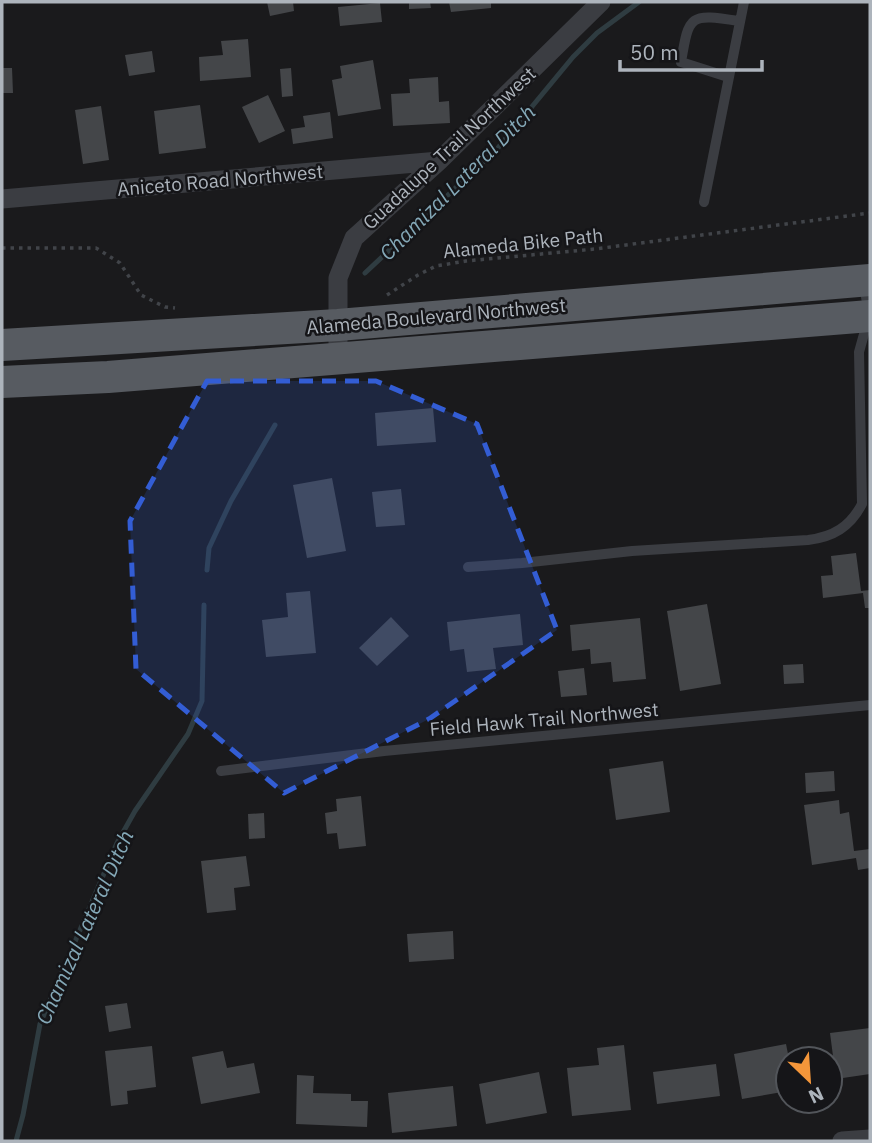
<svg xmlns="http://www.w3.org/2000/svg" width="872" height="1143" viewBox="0 0 872 1143" font-family="'IBM Plex Sans',sans-serif">
<style>
.lines{fill:none;stroke-linecap:round;stroke-linejoin:round}
.stream{stroke:#2f3c41;stroke-width:5}
.building{fill:#444649}
.path{stroke:#414449;stroke-width:3.5;stroke-dasharray:3.5 5;stroke-linecap:butt}
.lane{stroke:#3b3d42;stroke-width:10}
.street{stroke:#3b3d42;stroke-width:19}
.primary{stroke:#575b61;stroke-width:32}
.marked{fill:#335dd4;fill-opacity:0.2;stroke:#335dd4;stroke-width:5;stroke-dasharray:14 9;stroke-linejoin:round}
.labels{text-anchor:middle;dominant-baseline:central;stroke-width:5;stroke-linejoin:round;paint-order:stroke}
.street-label{font-size:19px;fill:#adb4bc;stroke:#151518}
.water-label{font-size:21px;font-style:italic;fill:#84a8b7;stroke:#151518}
</style>
<rect width="100%" height="100%" fill="#1a1a1c"/>
<g class="lines">
<path class="stream" d="M365 273 497 149 573 57 597 33 639 2
M207 570 209 548 231 501 275 425
M16 1141 23 1115 40 1024 117 843 135 811 188 734 202 701 204 605"/>
</g>
<path class="building" d="M267 2H293L294 11 270 16Z
M409 2H430L431 8 409 9Z
M449 2H491V8L451 12Z
M380 3 382 22 340 26 338 7Z
M248 39 251 77 200 81 199 57 223 55 221 41Z
M152 51 155 72 129 76 125 55Z
M373 60 381 109 338 116 332 80 342 78 340 66Z
M2 68H12L13 93H2Z
M291 68 293 96 282 97 280 69Z
M438 77 439 102 449 101 450 123 393 126 391 94 410 93 409 79Z
M268 95 285 131 259 143 242 107Z
M200 105 206 148 159 154 154 111Z
M101 106 109 160 83 164 75 110Z
M330 112 333 138 293 144 291 129 305 127 303 116Z
M433 408 436 442 377 446 375 413Z
M332 478 346 551 307 558 293 485Z
M401 489 405 525 376 527 372 492Z
M856 553 861 591 870 590V608H865L863 593 823 598 821 576 833 575 831 556Z
M310 591 316 653 266 657 262 620 288 617 286 593Z
M707 604 721 684 680 691 667 611Z
M520 614 523 645 493 648 496 669 467 672 464 649 450 651 447 622Z
M391 617 409 636 377 666 359 648Z
M640 618 646 679 613 682 611 662 591 664 590 649 572 651 570 625Z
M803 664 804 683 784 684 783 665Z
M584 668 587 695 561 697 558 671Z
M663 761 670 812 616 820 609 769Z
M834 771 835 791 806 793 805 773Z
M361 796 366 846 339 849 337 833 327 834 325 813 337 811 336 799Z
M839 800 840 814 849 812 854 851 870 849V868L858 870 856 858 812 865 804 805Z
M264 813 265 838 249 839 248 814Z
M246 856 250 886 234 888 236 910 207 913 201 861Z
M453 931 454 959 409 962 407 934Z
M127 1003 131 1028 109 1032 105 1006Z
M870 1028V1074L836 1079 830 1033Z
M786 1044 789 1059 788 1091 742 1099 734 1054Z
M624 1045 631 1110 572 1116 567 1068 599 1065 597 1048Z
M152 1046 156 1087 127 1091 128 1104 111 1106 105 1051Z
M223 1051 227 1068 254 1063 260 1093 201 1104 192 1057Z
M716 1064 720 1096 657 1104 653 1072Z
M539 1072 547 1113 486 1124 479 1084Z
M297 1075 314 1076 313 1093 351 1094V1101H368L367 1127 296 1124Z
M453 1086 457 1126 392 1133 388 1093Z"/>
<g class="lines">
<path class="path" d="M2 248H96L120 263 141 295 165 307 175 308
M387 295 418 275 436 266 466 261 595 249 870 213"/>
<path class="lane" d="M728 77 681 62C689 15 689 13 739 21
M704 202 744 2
M468 567 522 563 632 551 808 540C833 537 850 527 862 504L859 352 869 316 864 284
M221 771 384 751 870 705"/>
<path class="street" d="M2 199 439 161
M338 358V278L354 238 439 161 601 2
M842 1141 870 1139"/>
<path class="primary" d="M2 345 338 325 870 280
M2 382 108 377 870 316"/>
</g>
<path class="marked" d="M207 381H376L477 424 557 630 429 719 284 793 136 669 130 521Z"/>
<g class="labels">
<g class="street-label">
<text transform="translate(449 148) rotate(-43)">Guadalupe Trail Northwest</text>
<text transform="translate(220 180) rotate(-5)">Aniceto Road Northwest</text>
<text transform="translate(523 243) rotate(-6)">Alameda Bike Path</text>
<text transform="translate(436 316) rotate(-5)">Alameda Boulevard Northwest</text>
<text transform="translate(544 719) rotate(-5)">Field Hawk Trail Northwest</text>
</g>
<g class="water-label">
<text transform="translate(457 182) rotate(-45)">Chamizal Lateral Ditch</text>
<text transform="translate(84 927) rotate(-66)">Chamizal Lateral Ditch</text>
</g>
</g>
<rect width="872" height="1143" fill="none" stroke="#adb4bc" stroke-width="7"/>
<g transform="translate(809 1080) rotate(155)"><circle r="33" fill="#151518" stroke="#52555a" stroke-width="2"/>
<path d="M0-5L12 26L0 18L-12 26Z" fill="#f4963a"/>
<text y="-10" font-size="19" font-weight="bold" text-anchor="middle" fill="#adb4bc">N</text>
</g>
<path d="M620 60v10h142v-10" fill="none" stroke="#adb4bc" stroke-width="3.5"/>
<text x="630" y="60" font-size="21" fill="#adb4bc" stroke="#151518" stroke-width="5" paint-order="stroke">50 m</text>
</svg>
